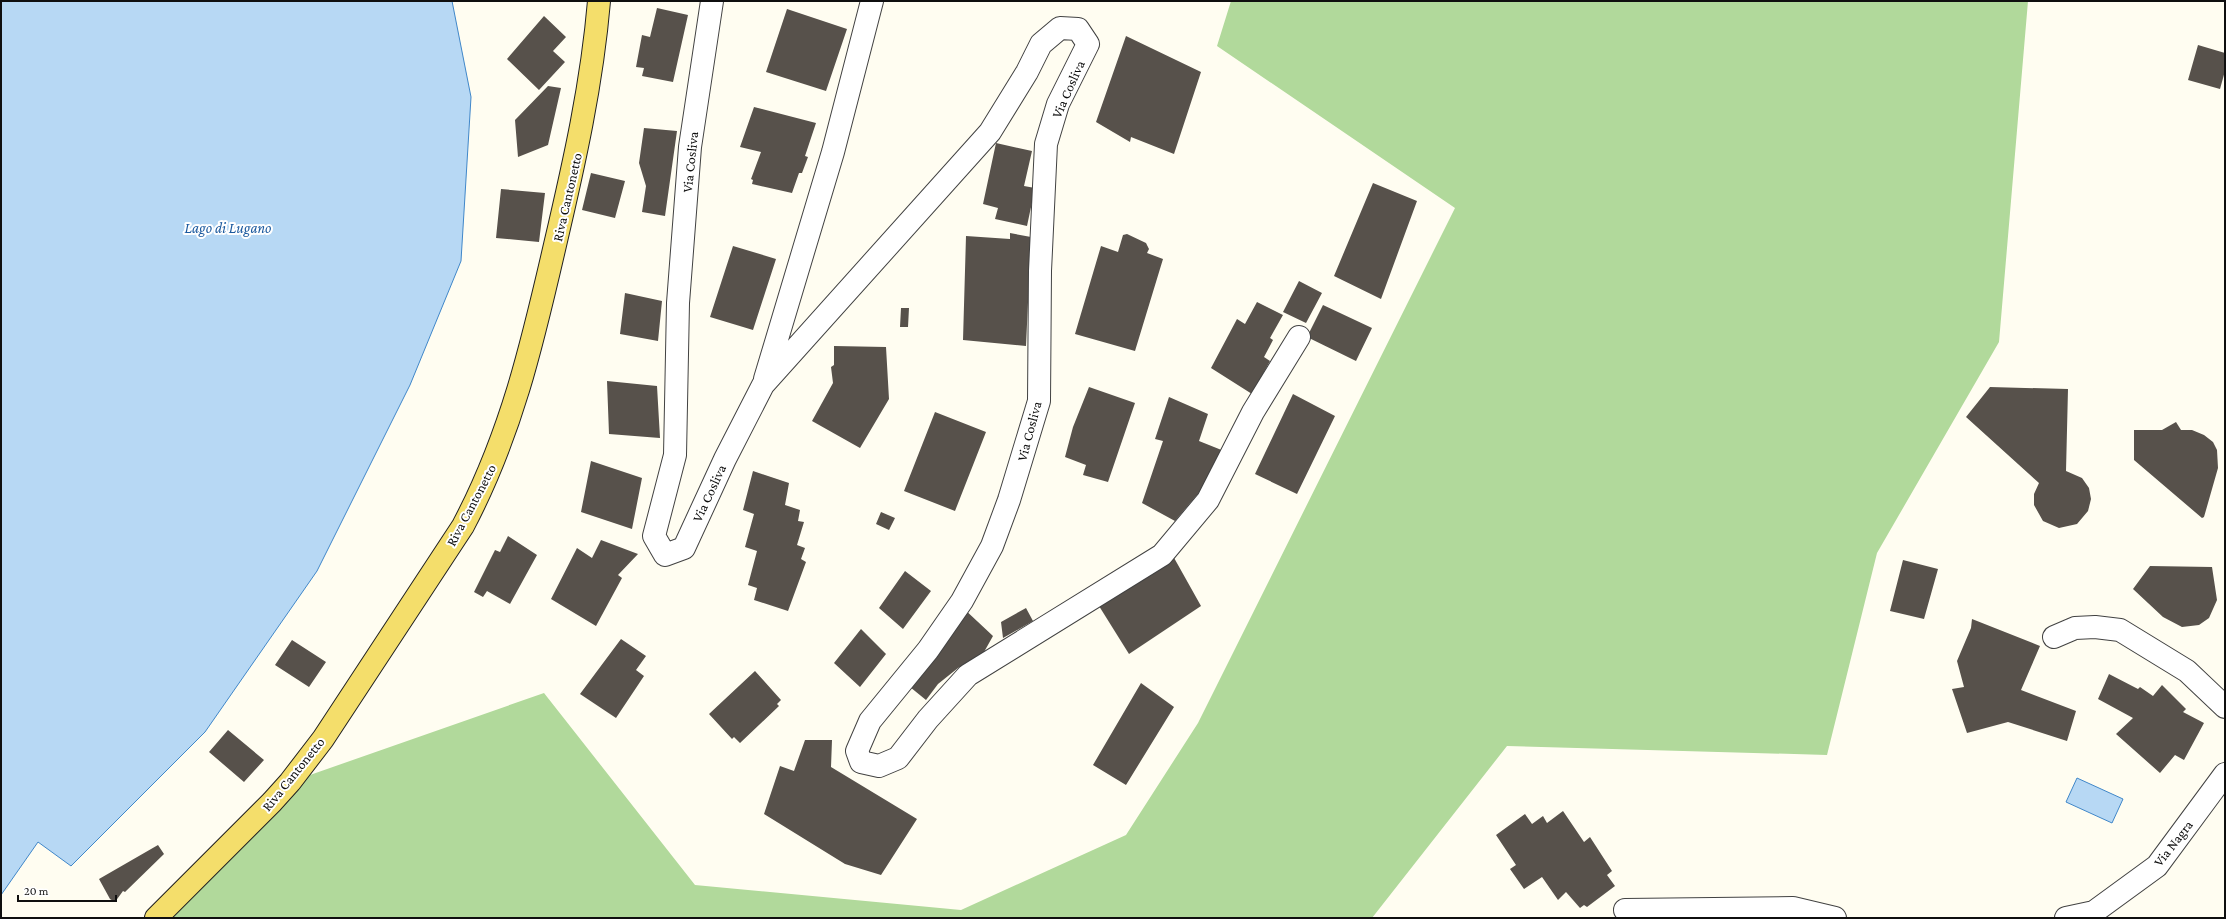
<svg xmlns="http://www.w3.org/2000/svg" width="2226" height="919" viewBox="0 0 2226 919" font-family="'Crimson Pro',serif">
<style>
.forest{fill:#b1d99b}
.water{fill:#b7d8f4;stroke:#4087c9}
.building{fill:#57514b}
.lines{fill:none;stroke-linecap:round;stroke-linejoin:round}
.minor-casing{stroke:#424242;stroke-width:24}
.major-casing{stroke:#202020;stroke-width:24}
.minor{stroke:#fff;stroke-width:22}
.major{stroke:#f4de6b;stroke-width:22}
.labels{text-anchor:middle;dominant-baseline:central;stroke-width:4;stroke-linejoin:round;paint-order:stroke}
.street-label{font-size:14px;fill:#0f0f0f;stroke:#fff}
.water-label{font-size:15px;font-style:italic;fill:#1b599e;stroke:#fff}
</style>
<rect width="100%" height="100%" fill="#fffdf1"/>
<path class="forest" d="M1231 1H2028L1999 342 1877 553 1827 755 1507 746 1372 918H156L290 782 544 693 695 885 961 910 1126 835 1198 723 1455 208 1217 46Z"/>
<path class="water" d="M1 1H452L471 97 461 261 410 385 317 571 205 732 71 866 38 842 1 895Z
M2077 778 2123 799 2112 823 2066 802Z"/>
<path class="building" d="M657 8 688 15 673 82 642 76 644 68 636 67 642 35 650 37Z
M787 9 847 29 826 91 766 72Z
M544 16 566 37 553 51 565 62 539 90 507 59Z
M1126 36 1201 72 1174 154 1131 137 1130 142 1096 122Z
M2198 45 2225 53V71L2220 89 2188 80Z
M548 86 561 88 548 145 518 157 515 120Z
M754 107 816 123 805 156 808 157 802 173H799L792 193 752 184 753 180 751 179 761 152 740 147Z
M644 128 677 131 665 216 642 212 646 186 639 163Z
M996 143 1032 151 1024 186 1035 188 1027 226 995 219 998 208 983 204Z
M591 173 625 181 615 218 582 210Z
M1373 183 1417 201 1381 299 1334 276Z
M501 189 545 193 539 242 496 238Z
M1010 233 1031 237 1026 346 963 340 966 236 1010 239Z
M1127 234 1146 243 1149 249 1147 253 1163 259 1135 351 1075 334 1101 246 1118 252 1123 235Z
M733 246 776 259 753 330 710 317Z
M1299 281 1322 293 1306 323 1283 312Z
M625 293 662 301 658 341 620 334Z
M1257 302 1283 315 1270 338 1273 340 1264 357 1270 361 1252 394 1211 368 1237 319 1245 324Z
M1323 305 1372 328 1356 361 1307 337Z
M901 308H909L908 327H900Z
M834 346 886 347 889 399 860 448 812 421 833 383 831 367 834 365Z
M607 381 657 386 660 438 609 434Z
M1089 387 1135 403 1108 482 1083 475 1086 465 1065 457 1073 427Z
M1990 387 2068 389 2066 471 2082 478 2089 488 2091 499 2088 511 2077 524 2059 528 2043 521 2034 505V494L2039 483 1966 417Z
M1293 394 1335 416 1297 494 1255 474Z
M1169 397 1208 414 1199 441 1224 451 1207 483 1175 521 1142 503 1163 441 1155 439Z
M935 412 986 432 955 511 904 491Z
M2176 422 2181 430H2192L2204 435 2213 442 2217 450 2218 468 2204 517 2202 518 2134 460V430H2162Z
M591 461 642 478 632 529 581 512Z
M753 471 789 483 785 505 800 510 798 521 804 522 797 545 805 548 801 559 806 562 788 611 754 600 757 588 748 585 757 551 745 547 754 514 743 510Z
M881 512 895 518 889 530 876 524Z
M508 536 537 555 510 604 487 591 483 597 474 592 495 550 500 552Z
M601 540 638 554 618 575 622 578 596 626 551 599 577 548 592 558Z
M1173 556 1201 606 1129 654 1099 606 1107 602Z
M1903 560 1938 569 1924 619 1890 611Z
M2150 566 2212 567 2217 600 2209 618 2199 625 2182 627 2163 617 2133 589Z
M905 571 931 591 903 629 879 608Z
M962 607 993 636 984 652 958 668 938 684 926 700 910 687Z
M1026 608 1033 621 1003 638 1001 622Z
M1972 619 2040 646 2021 690 2076 711 2067 741 2008 722 1967 733 1952 689 1964 687 1957 661 1971 628Z
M861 629 886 654 860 687 834 663Z
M621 639 646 656 636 670 644 676 616 718 580 694Z
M292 640 326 662 309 687 275 665Z
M755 671 781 700 777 704 779 706 740 743 734 737 732 739 709 714Z
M2109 674 2138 689 2140 687 2153 696 2162 685 2186 709 2183 712 2204 723 2184 760 2175 755 2160 773 2116 734 2133 718 2098 699Z
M1141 683 1174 707 1126 785 1093 765Z
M228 730 264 760 244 782 209 752Z
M805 740H832L831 767 917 819 881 875 845 864 764 814 780 766 794 771Z
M1563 811 1584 842 1590 837 1612 871 1607 875 1615 886 1587 907 1584 905 1580 908 1566 892 1558 900 1542 877 1524 889 1510 869 1516 865 1496 835 1525 814 1532 824 1543 816 1547 823Z
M158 845 164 854 125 892 123 891 115 902 110 899 99 879Z"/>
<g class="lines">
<g class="minor-casing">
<path id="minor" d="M712 1 690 147 678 303 675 455 654 536 665 555 684 548 725 459 763 385 990 132 1027 72 1041 44 1060 28 1078 29 1088 44 1058 104 1046 144 1040 271 1039 401 1009 500 992 546 962 601 928 650 870 721 857 751 861 762 879 766 898 758 928 719 968 675 1162 555 1208 500 1253 412 1299 337
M765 379 833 152 872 1
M2054 637 2075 628 2095 627 2120 630 2187 671 2225 707
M1625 910 1793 908 1835 918
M2066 918 2094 912 2157 866 2225 774"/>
</g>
<g class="major-casing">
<path id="major" d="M156 918 272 802 290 782 323 739 463 526C511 435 532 345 555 245 574 164 592 84 599 1"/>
</g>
<use href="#minor" class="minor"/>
<use href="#major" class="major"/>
</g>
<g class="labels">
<g class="street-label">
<text transform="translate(1068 89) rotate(-66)">Via Cosliva</text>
<text transform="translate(690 162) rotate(-84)">Via Cosliva</text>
<text transform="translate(567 197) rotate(-77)">Riva Cantonetto</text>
<text transform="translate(1029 431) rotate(-75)">Via Cosliva</text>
<text transform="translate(709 493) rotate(-65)">Via Cosliva</text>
<text transform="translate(471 505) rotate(-62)">Riva Cantonetto</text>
<text transform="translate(293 774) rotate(-51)">Riva Cantonetto</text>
<text transform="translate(2173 843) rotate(-52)">Via Nagra</text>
</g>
<g class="water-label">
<text x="228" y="228">Lago di Lugano</text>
</g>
</g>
<rect width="2226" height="919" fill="none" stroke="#0f0f0f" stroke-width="4"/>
<path d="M18 895v6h98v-6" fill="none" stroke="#0f0f0f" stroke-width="2"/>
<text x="24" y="895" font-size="12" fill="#0f0f0f" stroke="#ffffff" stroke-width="3" paint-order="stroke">20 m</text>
</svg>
